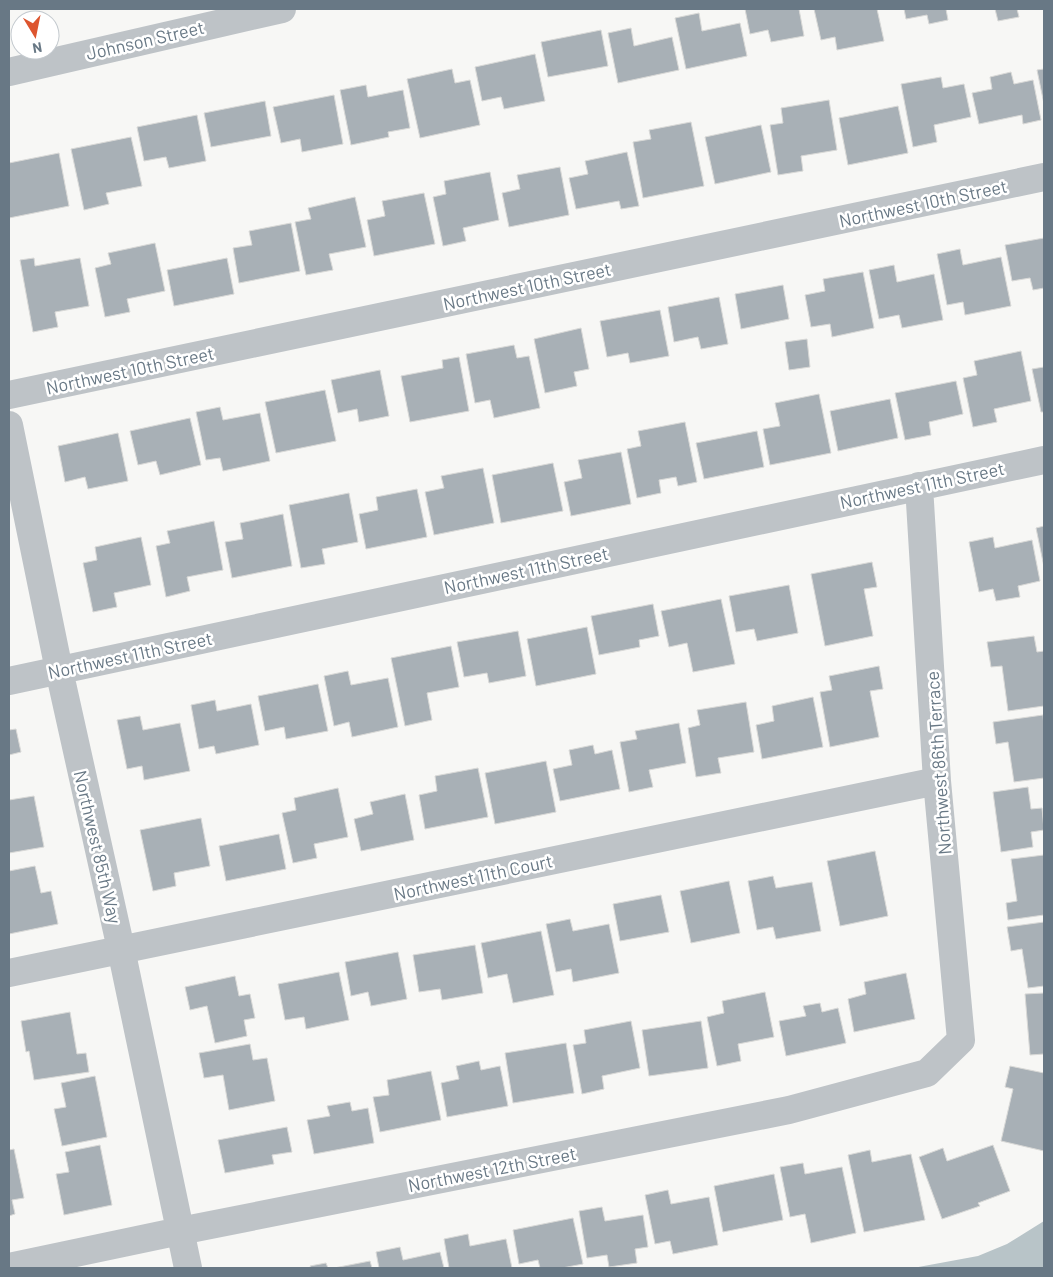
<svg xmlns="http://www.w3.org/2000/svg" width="1053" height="1277" viewBox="0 0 1053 1277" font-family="Barlow,sans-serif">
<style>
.water{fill:#b8c4c8}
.building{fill:#a8b0b6;stroke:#d9d9d7}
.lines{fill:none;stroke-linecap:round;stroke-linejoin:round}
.minor{stroke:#bec3c7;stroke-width:28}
.labels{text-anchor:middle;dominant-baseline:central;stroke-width:5;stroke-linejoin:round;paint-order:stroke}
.street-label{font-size:18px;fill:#687885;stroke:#fff}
</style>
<rect width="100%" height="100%" fill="#f7f7f5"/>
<path class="water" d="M1044 1221V1268H913L978 1256 1007 1244Z"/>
<path class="building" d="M745 9H799L804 36 771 42 768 30 750 34Z
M814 9H877L884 41 837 50 835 37 821 40Z
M904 9H946L948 20 929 24 927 15 906 19Z
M995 9H1017L1019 17 998 21Z
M699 13 702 31 740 23 747 56 686 69 675 18Z
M631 28 634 46 672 37 679 70 618 83 608 33Z
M601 30 608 66 548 77 541 42Z
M535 54 545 101 504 109 501 97 482 101 475 67Z
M452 69 455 83 470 80 480 125 420 138 407 79Z
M1044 69V104L1037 70Z
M1011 72 1014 84 1033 80 1041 120 1023 124 1022 115 979 124 972 93 992 89 990 77Z
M941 77 943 88 964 84 971 117 934 125 937 142 913 147 901 84Z
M366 85 368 97 403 90 410 128 388 132 389 137 351 145 340 90Z
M334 95 343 144 302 152 300 139 281 143 273 107Z
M829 100 837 150 801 156 803 171 778 175 770 125 783 123 781 108Z
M265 101 271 136 211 147 204 113Z
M898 106 908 153 848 165 839 118Z
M197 115 206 161 169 168 166 157 144 161 137 127Z
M691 122 704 186 643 198 633 142 651 139 649 130Z
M761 125 771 172 715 184 705 137Z
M131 137 142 186 106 193 109 204 84 210 71 149Z
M627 152 639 206 621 209 619 201 576 209 569 178 588 174 585 161Z
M59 153 69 206 9 218V163Z
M560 167 569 215 509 227 502 193 520 189 517 175Z
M490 172 499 220 463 228 466 241 443 246 433 197 446 194 444 181Z
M424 193 435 244 374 256 367 220 385 216 382 201Z
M355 197 366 247 329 254 333 270 306 275 295 222 311 219 308 208Z
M291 223 300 271 239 283 233 248 252 245 249 231Z
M1044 238V288L1033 290 1030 278 1012 281 1005 245Z
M155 243 165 291 127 299 130 312 105 317 95 268 111 264 108 253Z
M960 249 963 265 1001 257 1011 306 965 315 963 302 947 305 937 254Z
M34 258 35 266 80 258 89 306 55 312 58 327 33 332 20 260Z
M227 258 234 294 174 306 167 270Z
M894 265 897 282 934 274 943 320 902 328 899 315 879 319 869 270Z
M863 272 874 328 832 337 830 324 811 327 805 295 825 291 823 279Z
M783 285 789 319 741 329 735 294Z
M719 297 728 344 701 349 698 337 674 342 668 307Z
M660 310 669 356 630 363 628 353 607 357 600 321Z
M581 328 589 369 574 372 577 386 545 393 534 339Z
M807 339 810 367 789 370 785 342Z
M514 345 517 358 529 356 540 408 494 418 490 400 475 403 466 354Z
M1021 351 1031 401 994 409 997 422 973 427 963 378 977 375 974 361Z
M459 357 469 411 410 422 401 376 443 368 442 360Z
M1044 367V412H1041L1032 369Z
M380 370 389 416 359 422 357 409 338 413 331 380Z
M956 381 963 414 929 422 931 435 905 440 895 393Z
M325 390 336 441 276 453 265 402Z
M819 394 831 453 770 465 763 429 780 426 775 403Z
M890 399 898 438 838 451 830 411Z
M220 407 223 420 260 413 270 461 223 471 220 458 206 460 196 412Z
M190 418 201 465 160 475 156 461 138 465 130 431Z
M685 422 697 482 678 486 676 477 659 480 661 493 637 498 627 449 641 446 638 431Z
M757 431 764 467 704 479 696 443Z
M118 433 128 481 88 489 85 477 65 482 58 446Z
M621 452 631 504 571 516 564 482 582 478 578 460Z
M553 463 563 511 501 523 492 475Z
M483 468 494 523 434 535 425 492 444 488 441 476Z
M417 489 427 537 366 549 359 514 378 510 376 497Z
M349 493 358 542 322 549 325 564 301 568 289 505Z
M283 514 292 566 232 578 225 542 243 539 240 523Z
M214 521 223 570 187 577 190 591 166 597 156 546 170 543 167 531Z
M1044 526V567L1036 528Z
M141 537 151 585 114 593 117 607 93 612 83 563 97 560 95 547Z
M993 537 995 548 1032 540 1040 581 1018 586 1020 597 996 601 993 589 979 592 969 542Z
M872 562 877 587 864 589 873 636 825 646 811 574Z
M789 585 798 633 757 641 754 629 736 632 729 596Z
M721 599 735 664 693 672 687 643 669 647 661 611Z
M653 604 659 636 639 640 640 647 599 655 591 616Z
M587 627 596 674 536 686 527 639Z
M518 631 526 676 489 683 487 673 464 677 457 642Z
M1034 636 1037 652 1044 651V706L1008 711 1002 666 991 667 987 642Z
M451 646 459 687 427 693 432 720 405 726 391 658Z
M879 666 883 689 870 691 879 737 830 747 820 692 832 690 829 676Z
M348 671 351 685 388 678 398 727 352 737 349 722 334 726 324 676Z
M318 684 328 731 286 739 284 727 265 731 258 696Z
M813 697 823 747 762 759 756 725 774 721 772 706Z
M215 700 217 711 251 704 259 745 216 754 214 746 199 749 191 705Z
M746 702 754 752 718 758 721 773 696 777 688 728 700 725 697 710Z
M1043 715 1044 727V778L1014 782 1008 742 996 744 993 722Z
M140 716 143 730 180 723 190 771 144 780 142 766 127 769 117 720Z
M679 723 686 763 649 770 653 787 629 792 620 742 637 739 635 731Z
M16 729 21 752 9 755V730Z
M593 745 595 754 612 750 620 789 560 801 553 769 572 765 569 750Z
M546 761 556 812 495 824 485 773Z
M478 768 488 817 425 829 419 795 437 791 435 776Z
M1028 787 1031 809 1042 808 1044 830 1031 832 1033 847 1001 852 993 792Z
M338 788 348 837 314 844 317 858 293 863 282 813 296 810 294 798Z
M405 794 414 840 361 851 354 819 373 814 370 802Z
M34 796 44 847 9 853V800Z
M201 818 210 866 174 873 176 886 153 891 140 830Z
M279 834 286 869 226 881 219 846Z
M875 851 888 916 840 926 827 861Z
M1044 855V915L1008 920 1006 903 1017 901 1011 859Z
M35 866 41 893 51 891 58 924 9 934V871Z
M773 876 776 888 812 882 821 931 776 939 773 927 757 930 748 881Z
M729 881 740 933 691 943 680 891Z
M661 895 669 932 620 941 613 904Z
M570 919 573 931 609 924 619 973 573 982 571 969 556 972 546 924Z
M1044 922V986L1028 988 1022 949 1011 951 1007 927Z
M541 931 554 995 513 1003 507 974 488 978 481 943Z
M475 945 483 993 442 1000 440 989 419 992 413 955Z
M398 952 407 999 371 1006 368 992 351 996 345 962Z
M339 972 349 1020 306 1029 304 1017 285 1020 278 984Z
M906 973 915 1019 854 1032 848 999 866 994 864 982Z
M235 976 239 996 250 994 255 1018 244 1020 247 1036 215 1043 207 1006 190 1010 185 987Z
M765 992 774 1037 738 1044 741 1061 717 1066 707 1017 724 1013 722 1001Z
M1044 993V1054L1030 1055 1025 994Z
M820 1003 822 1012 838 1008 846 1043 786 1056 779 1021 806 1016 803 1006Z
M70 1012 77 1054 86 1053 89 1072 34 1080 29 1051 26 1052 21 1021Z
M631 1021 640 1068 602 1076 604 1089 582 1094 573 1045 586 1043 584 1030Z
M701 1021 708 1068 649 1076 642 1030Z
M566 1043 574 1093 513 1103 505 1053Z
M250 1044 253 1060 267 1058 275 1101 229 1110 223 1075 204 1078 199 1053Z
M479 1061 481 1070 500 1066 508 1106 447 1117 441 1083 459 1079 456 1066Z
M1010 1066 1044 1073V1151L1001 1141 1013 1089 1005 1087Z
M431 1071 441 1120 380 1132 373 1097 389 1095 387 1080Z
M95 1076 107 1137 62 1146 54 1109 66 1107 61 1083Z
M350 1102 352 1111 368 1108 374 1143 314 1154 307 1120 330 1116 327 1106Z
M287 1127 292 1152 272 1155 274 1164 225 1173 218 1140Z
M100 1145 112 1205 64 1215 56 1174 69 1172 65 1152Z
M993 1145 1010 1191 978 1203 980 1206 942 1219 919 1157 943 1148 947 1161Z
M14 1149 24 1198 12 1200 15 1214 9 1216V1150Z
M870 1150 872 1162 911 1154 925 1220 864 1232 848 1155Z
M803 1163 805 1174 842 1167 856 1233 811 1243 805 1214 790 1217 780 1167Z
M774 1174 783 1220 723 1232 714 1186Z
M668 1190 671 1204 709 1197 718 1245 673 1254 670 1241 655 1244 645 1195Z
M602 1207 605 1221 643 1215 648 1247 635 1249 637 1263 609 1267 607 1255 587 1258 579 1211Z
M573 1218 583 1264 562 1268H540L538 1260 519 1264 513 1230Z
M468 1234 470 1246 506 1239 512 1268H449L444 1239Z
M400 1247 403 1260 440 1252 444 1268H379L376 1252Z
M370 1261 372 1268H334Z
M326 1263 328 1268H311L310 1266Z"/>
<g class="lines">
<path class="minor" d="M9 72 282 9
M9 395 1044 177
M9 425 59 670 121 949 188 1268
M9 681 1044 460
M9 973 937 781
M9 1267 180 1231 789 1110 927 1073 961 1040 937 781 919 486"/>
</g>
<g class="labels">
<g class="street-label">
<text transform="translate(145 40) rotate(-13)">Johnson Street</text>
<text transform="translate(923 203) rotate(-12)">Northwest 10th Street</text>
<text transform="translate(527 286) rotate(-12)">Northwest 10th Street</text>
<text transform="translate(130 370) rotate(-12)">Northwest 10th Street</text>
<text transform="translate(922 485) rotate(-12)">Northwest 11th Street</text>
<text transform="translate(526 570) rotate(-12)">Northwest 11th Street</text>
<text transform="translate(130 655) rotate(-12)">Northwest 11th Street</text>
<text transform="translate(938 763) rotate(-94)">Northwest 86th Terrace</text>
<text transform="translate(98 847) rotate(77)">Northwest 85th Way</text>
<text transform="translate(473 877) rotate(-12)">Northwest 11th Court</text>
<text transform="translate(492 1169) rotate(-11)">Northwest 12th Street</text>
</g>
</g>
<rect width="1053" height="1277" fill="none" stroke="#687885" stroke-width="20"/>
<g transform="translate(35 35) rotate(170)"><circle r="24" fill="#ffffff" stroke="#c3c9ce"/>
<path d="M0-4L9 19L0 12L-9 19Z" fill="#dd552f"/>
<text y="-8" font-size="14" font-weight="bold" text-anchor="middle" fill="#687885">N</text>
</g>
</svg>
